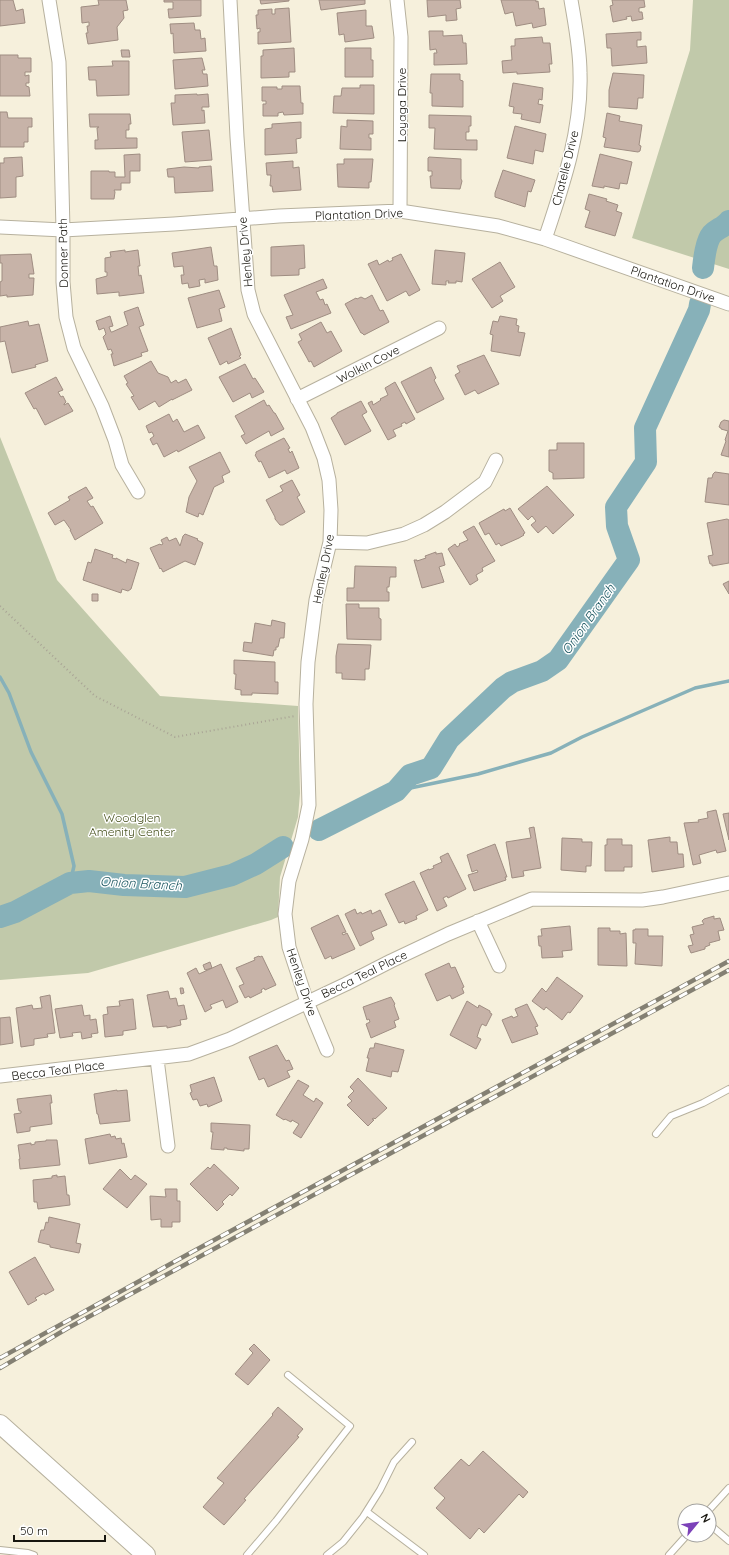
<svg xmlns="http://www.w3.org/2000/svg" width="729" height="1555" viewBox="0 0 729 1555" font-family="Quicksand,sans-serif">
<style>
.green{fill:#c1c9aa}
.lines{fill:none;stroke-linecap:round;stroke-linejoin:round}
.stream{stroke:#87b1b9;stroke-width:3.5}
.river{stroke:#87b1b9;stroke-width:22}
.building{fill:#c7b3a8;stroke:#9f8d82}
.lane-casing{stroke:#b7b19e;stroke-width:8}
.street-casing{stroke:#b7b19e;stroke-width:15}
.secondary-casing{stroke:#b7b19e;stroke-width:20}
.path{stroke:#a9a495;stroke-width:2;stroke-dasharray:1 3;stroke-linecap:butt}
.lane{stroke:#fff;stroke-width:6}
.street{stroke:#fff;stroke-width:13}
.secondary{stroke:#fff;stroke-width:18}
.rail-casing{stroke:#848073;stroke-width:4.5}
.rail{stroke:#fff;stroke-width:3;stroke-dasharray:9;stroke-linecap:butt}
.labels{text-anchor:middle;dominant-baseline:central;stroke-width:3;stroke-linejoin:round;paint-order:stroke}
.street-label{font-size:12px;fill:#18160f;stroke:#fff}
.park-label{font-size:12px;fill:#47511d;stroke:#fff}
.water-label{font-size:13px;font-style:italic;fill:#1b5660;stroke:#fff}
</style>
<rect width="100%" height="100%" fill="#f6f0dc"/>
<path class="green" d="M693 0H729V269L632 238 690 50Z
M0 437 57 580 160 696 298 706 300 793 298 817 280 877 278 917 271 920 88 973 0 980Z"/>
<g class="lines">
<path class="stream" d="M0 677 9 693 31 752 62 814 74 866 70 883
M396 791 478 774 551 753 582 737 695 688 729 681"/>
<path class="river" d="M703 268C704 259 706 241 712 234 717 229 724 227 729 221
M319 830 396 791 410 775 431 768 449 739 503 688 512 682 542 671 558 660 629 560 617 526 616 507 646 462 645 428 699 310 700 304
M0 917 15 912 70 883 89 881 124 885 185 887 232 875 256 864 283 847"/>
</g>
<path class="building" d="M0 0H13L16 11 23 9 25 23 0 26Z
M98 0H126L128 10 123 11 124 18 117 27 118 40 88 44 86 33H88L87 26H89V22L82 23 81 7 99 5Z
M164 0H201V16L169 18 168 9H173V2H164Z
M260 0H289V1L261 4Z
M319 0H365V4L321 10Z
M427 0H460L461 8 456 9 457 20 446 21V15L428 17Z
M501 0H536V2L538 1 539 9 544 8 546 25 533 28 532 23 516 26 513 12 505 14Z
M612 0H644L645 7 639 8V12H642L643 19 632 21 631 16 626 17 627 19 613 22 610 6 613 5Z
M289 8 291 42 258 44V32H260V28L257 29 256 15H258V10L272 9V14H275V9Z
M366 10V26H372L374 38 345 42 344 34 339 35 337 13Z
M194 23 195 30H200L201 39 205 38 206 51 174 53 173 33 171 34 170 24Z
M429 31H443V36L462 35 463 43H466L467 64 434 65V53H437L436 49 430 50Z
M641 32V40H637V47L646 46 647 63 612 66 611 48H607L606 34Z
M542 37 543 43H550L552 64H549L550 72 517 74V72L503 73 502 61 512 60 511 46H515V39Z
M294 48 295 72H289V77L261 78V56H263V50Z
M345 48H371V60H373V77H345Z
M121 50H129L130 57H122Z
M0 55H18V58H31V72H25V76L29 75V83H26V86L29 87 30 96H0Z
M202 58 205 70H202L203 74H207L208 86 175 89 173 60Z
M112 61H129V95L97 96 96 80H89L88 67 113 66Z
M613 73 644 75 643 98H638L637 109 609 107V90Z
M431 74H460V80L463 81V107L432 106V93H430Z
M513 83 543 88 542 100 539 99 538 104 543 105 540 123 521 119 522 114 513 113 514 107 509 106Z
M360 85H374V114L333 113 334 96H341L342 88H360Z
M282 86H300L301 103H303V114L284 115 283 112 278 113V116H263V104H266V101H262V87H277V89H282Z
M197 94V95L208 94 209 107H202V111L204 110 205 123 173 125 171 103H175V95Z
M0 112H7L8 118H32V127H28V142H24V147H0Z
M607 113 620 116 619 121 642 125 639 145 641 146 640 151 638 152 604 147 606 138 603 137Z
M89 114H130L131 124H129V130H126V138H137V148L95 149V140H98L97 128 99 127H90Z
M429 115 471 116V126H469V132H466V140H477V150L434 149 435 128H429Z
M347 120 373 121V134H369V138H371V150L340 149 341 126 347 127Z
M301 122V138L296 139 297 153 265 155V129L272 128V124Z
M515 126 546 134 543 152 535 150 533 164 507 158Z
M209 130 212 160 185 162 182 132Z
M140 154V171H130V183H121V190H114L115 192 114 199H91V171H109V172H115V177H125L124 155Z
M600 154 632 162 627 184 620 183 619 189 604 186V188L592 186Z
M22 157 23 176 16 177V197L0 198V163H4V158Z
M429 157 461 159V179L462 181 460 189 431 188 430 176H432V171H428V158Z
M344 159H373L371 182H369V188L338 187 337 164H344Z
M293 161V168L299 167 301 190 273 192 272 186H270L271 175H267L266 163Z
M211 166 213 191 175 193 174 177H168L167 169 184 167 199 168V167Z
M503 170 535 180 531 192 528 191 525 207 495 197V193Z
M589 194 607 199 606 201 618 205 616 211 622 213 615 236 585 227 590 211 585 209Z
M304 245 305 268 299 269V275L271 276V247Z
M211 247 214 266H217L218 280 205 283V279L199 280 200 286 189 288 188 283 182 284 181 275H184L183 266 174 267 172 253Z
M125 250V252L138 250 140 266H138L139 276 141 275 144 293 119 296V292L97 294 96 279 107 276V272H105V258L111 257 110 252Z
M435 250 465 253 462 282 456 281V283H448L449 281H446V285L432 284Z
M31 254 34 274H29V278H34L33 295 7 297V295L0 296V282L2 281V263H0V255Z
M401 254 420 290 409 296 406 291 387 301 368 264 377 260 379 265 388 260 389 262 393 260 392 258Z
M500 262 515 287 500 296 503 301 492 308 472 279Z
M323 279 327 288 316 292 320 300 323 299 325 305 327 304 331 313 291 329 286 317 293 315 284 295Z
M219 290 225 307 219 309 222 321 197 328 188 298Z
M372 295 380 311 383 310 389 322 364 335 362 333H361L345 304 356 298 357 299 361 297 365 299Z
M138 307 144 325 139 327 148 351 141 353 142 356 114 366 111 354H113L111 349 108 350 103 337 106 334 104 328 99 330 96 321 110 316 113 326 109 327 111 332H112L128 325 124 312Z
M500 316 517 319 516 325 519 326 518 332 525 333 520 356 491 351 493 335 490 334 493 321 498 322Z
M28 321 29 326 39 324 48 361 35 365 36 367 12 373 5 341 0 342V327Z
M321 322 327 333 331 331 342 351 314 367 311 361 309 362 307 358 298 342 302 340 299 334Z
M231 328 241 355 239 356 241 358 228 364 227 361 220 365 208 338Z
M484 355 499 384 478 394 475 390 465 395 455 375 460 372 457 366Z
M151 361 158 373 168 377 171 383 176 380 178 383 186 379 192 390 172 400V399L159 407 155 401 139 410 131 397 134 396 126 384 128 383 124 376Z
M245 364 253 379 255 378 264 392 252 398 250 393 233 402 219 377Z
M431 367 436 378 434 380 444 399 417 413 401 382Z
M56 377 63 390 58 392 61 397 63 396 66 402 64 404V405L68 403 73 411 45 425 36 408 34 409 25 393Z
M395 382 415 419 406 424 405 422 401 424 402 426 393 430 396 436 388 440 368 403 372 401 373 405 381 400 380 399 388 395 385 388Z
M264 400 267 406 269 405 274 413H275L284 429 271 436 269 431 246 444 241 436 245 434 235 416Z
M361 401 367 412 362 415 371 431 345 445 331 418 337 414V413Z
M169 414 173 422 177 419 184 432 198 425 205 438 178 452 177 450 164 457 157 443 153 445 150 439 154 436 152 432 149 433 146 426Z
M724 420 729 421V457L721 455 726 441 725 440 728 431 721 429V428L719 427 721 422Z
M284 438 290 448 288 449 290 453 292 451 299 468 287 474 285 470 269 478 261 461 259 462 255 455 256 454V452Z
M557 443H584V478L553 479V473L549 471V450H557Z
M220 452 230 472 222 476 224 482 214 487 203 515 199 513 198 517 186 512 189 497 197 481 189 467Z
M715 472 729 474V505L705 502 708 478H712L713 474Z
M292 480 300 495 297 497 305 512 283 525H280L275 519V517L266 500 283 491 280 486Z
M547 486 574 515 553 534 546 526 538 533 531 525 536 521 532 516 528 520 518 509Z
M86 487 93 498 87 501 91 507 93 506 103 523 75 540 70 530H71L64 520 55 525 48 513 70 500 68 497Z
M510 508 525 533 523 534 524 535 519 538 501 546 499 543 496 545 489 533 485 535 479 523 504 509 505 511Z
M727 519 729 520V563L712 566V564H710L708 556 713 555 707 523Z
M474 526 495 561 482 568 483 571 476 575 478 580 470 585 448 549 455 544 457 547 460 545 459 544 468 540 463 532Z
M185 534 198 539 197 540 203 543 195 565 185 561 163 572 161 568 160 569 150 548 160 544 161 545 163 544 161 540 167 537 169 541 176 538 180 546 183 536Z
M95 549 113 555 112 558 116 559V558L126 563 127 559 139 563 131 589 128 591 122 589 121 593 83 580 88 562 91 563Z
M436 552V554L442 553 445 565 439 567 444 582 422 588 414 560H417V561L426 558 425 556Z
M355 566 396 567V577H390L389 587H387V592H389V601H347V588H354Z
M729 581V594L723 584Z
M92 594H98V601H92Z
M346 604H359V608H379V618L381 619V640L347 639Z
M272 620 285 623 284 638H280L278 647H276V650H274L273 656 243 651 244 642 252 643 255 623 271 626Z
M338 644 371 645 369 669H365V680L342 679V673H336V656Z
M234 660 275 662V682H278V694L252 693V695H241V690L235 689 236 674H234Z
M716 810 726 851 717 853 716 850 699 855 701 863 693 865 684 823 699 822 698 820 708 818 707 812Z
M729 813V840L723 814Z
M534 827 541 868 523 871 524 876 512 878 506 842 531 838 529 828Z
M670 837V842H677L678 854H683L684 867 652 872 648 840Z
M562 838 582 839V842H592L591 866H586V872L561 870Z
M607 839H622V845H632V867H624V871H605V845H607Z
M495 844 507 877H505L506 880 474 891 468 875 478 872 477 870 472 872 467 855Z
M448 853 466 889 448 898 447 896 443 898 447 906 437 911 420 873 429 869V870L434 868 433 866 442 862 440 857Z
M414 881 428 910 416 916 417 919 405 924 404 921 399 923 385 894Z
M355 909 357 914 361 912 362 914 371 910 372 914 380 910 387 925 371 932 374 939 360 946 345 914Z
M338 915 346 932 342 933 343 935 347 933 355 949 332 959 331 956 325 959 311 928Z
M714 916V919L720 918 724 930 718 931 720 940 709 943 710 945 705 947V949L691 953 688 946 693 945 690 935 694 934 692 927 704 924 702 921 704 919Z
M570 926 572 950 562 951 563 957 542 958 541 946H539L538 936H542L541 929Z
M598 928H610V931H620V934L626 933 627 966 598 965Z
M635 929H648V936H663L662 966 635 964 636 943H633V930H635Z
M259 956 260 957 262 956 276 985 265 990 264 988 261 990 262 992 250 998 249 996 245 998 239 986 244 984 236 968 255 960 254 958Z
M210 962 212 968 205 970 203 965Z
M449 963 451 968 455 967 464 987 462 988 464 993 452 999 450 995 437 1001 425 974Z
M221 964 238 1002 226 1008 223 1000 210 1005 212 1008 205 1012 187 973 196 968 199 974Z
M557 977 583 996 570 1013 568 1012 562 1020 546 1007 544 1010 532 1001 542 988 546 992Z
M180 988H183L184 993 181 994Z
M168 991 170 999 176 998 178 1006 184 1005 187 1019 180 1020 181 1025 167 1028V1026L153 1027 147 995Z
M50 995 55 1033 47 1034 48 1037 34 1039V1045L21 1047 16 1008 32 1005 33 1009 42 1008 40 997Z
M391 997 395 1004 394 1005 399 1019 394 1021 396 1027 371 1038 366 1024 370 1022 369 1019 367 1020 363 1007Z
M133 999 136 1029 123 1031V1035L105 1037 103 1015 108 1014 107 1007 120 1006 119 1001Z
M467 1001 478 1008 479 1005 490 1011V1013L492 1014 486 1026 482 1024 480 1028 477 1037 481 1039 476 1049 450 1035Z
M527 1004 538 1026 535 1027 538 1034 512 1043 502 1020 512 1016 513 1018 518 1016 515 1009Z
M82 1005 84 1016 90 1015V1020L96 1019 98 1033 91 1034 92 1037 82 1039 81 1032 72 1033 73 1036 60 1038 55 1009Z
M10 1017 13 1043 0 1045V1018Z
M375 1043 404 1050 398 1072 392 1071 391 1077 366 1071 369 1058H367L370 1048H374Z
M277 1045 286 1061 289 1060 293 1069 287 1071 290 1077 268 1087 264 1078 259 1080 249 1057Z
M214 1077 222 1101 208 1107 207 1104 200 1106 197 1099 193 1100 190 1093 192 1092 190 1085Z
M358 1078 387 1108 375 1119 374 1118 372 1119 374 1120 368 1126 347 1105 352 1101 348 1097 354 1091 350 1087Z
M298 1080 309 1086 303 1095 314 1102 316 1098 323 1103 301 1138 293 1133 299 1124 292 1120 291 1122 285 1119 284 1120 276 1115Z
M117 1090V1091L127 1090 130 1121 100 1124 98 1114H97L94 1094Z
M51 1095 52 1103H50L52 1124 30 1127V1131L17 1133 14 1114 21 1113V1111H19L17 1099Z
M211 1123 250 1125 249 1149H244V1151L227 1149V1148H224V1150L211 1149 213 1132H211Z
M110 1134 111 1137 115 1136 116 1139 121 1138 122 1144 124 1143 127 1157 89 1164 85 1139Z
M46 1140H57L60 1165 20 1169 19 1159H20L18 1145 31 1143V1145L35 1144V1142L46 1141Z
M214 1164 239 1188 232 1196 230 1194 222 1202 224 1204 217 1211 190 1184 208 1167 210 1169Z
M120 1169 131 1180 135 1175 147 1184 127 1208 103 1189Z
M57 1175V1177L65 1176 67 1195H69L70 1205 38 1209 37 1202H34L33 1180 52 1178V1176Z
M165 1189H177V1201H180V1222H172V1227H161V1219L151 1220 150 1196 166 1197Z
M49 1217 80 1224 76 1243 81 1244 79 1253 50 1247V1245L38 1242 41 1230H44L46 1222 48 1223Z
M35 1257 54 1290 45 1295 44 1293 35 1298 37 1300 28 1305 9 1272Z
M254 1344 270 1360 248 1385 235 1374 253 1353 249 1349Z
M278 1407 303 1429 297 1436 299 1437 244 1499 246 1500 224 1525 203 1507 224 1483 217 1478 273 1415 272 1414Z
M483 1451 528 1492 523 1498 519 1494 484 1533 479 1528 470 1539 436 1508 445 1498 434 1488 461 1459 469 1466Z"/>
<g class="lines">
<g class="lane-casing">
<path id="lane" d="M656 1134 671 1116 703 1103 729 1089
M708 1511 729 1488
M367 1512 424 1555
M709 1524 729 1541
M0 1550 28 1553 34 1555
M247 1555 276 1521 350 1426 288 1375
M327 1555 343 1542 363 1517 380 1490 394 1462 412 1442
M669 1555 687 1535"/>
</g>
<g class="street-casing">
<path id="street" d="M49 0 59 62 63 230V282L66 317 74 348 102 406 115 440 122 465 138 492
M230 0 237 137 248 290 254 314 312 427 324 458 329 480 331 510 330 542 316 600 308 662 306 704 309 805 302 839 289 881 285 914 289 947 307 1002 327 1050
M397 0 401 37 400 211
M0 227 63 230 174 224 279 216 400 211 498 226 545 239 729 304
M545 239C563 185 582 130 580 73 580 48 575 24 571 0
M297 399 439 328
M330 542 367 543 404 534 424 525 445 512 485 482 496 460
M478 921 499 966
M157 1059 168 1146
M0 1076 189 1054 230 1039 346 984 391 961 448 934 532 899 642 900 663 897 729 883"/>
</g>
<g class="secondary-casing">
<path id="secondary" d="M0 1424 146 1555"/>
</g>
<path class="path" d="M0 606 95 696 175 737 295 716"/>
<use href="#lane" class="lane"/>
<use href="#street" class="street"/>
<use href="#secondary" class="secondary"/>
<g class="rail-casing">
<path id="rail" d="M0 1358 192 1252 729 961
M0 1368 68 1328 729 970"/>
</g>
<use href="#rail" class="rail"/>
</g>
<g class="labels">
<g class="street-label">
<text transform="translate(401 105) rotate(-90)">Loyaga Drive</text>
<text transform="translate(565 168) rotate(-76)">Chatelle Drive</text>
<text transform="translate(359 214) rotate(-2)">Plantation Drive</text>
<text transform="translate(245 252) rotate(-95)">Henley Drive</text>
<text transform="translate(63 253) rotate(-91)">Donner Path</text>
<text transform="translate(673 284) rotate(19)">Plantation Drive</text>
<text transform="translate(368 364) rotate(-27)">Wolkin Cove</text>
<text transform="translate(323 569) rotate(-79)">Henley Drive</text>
<text transform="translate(364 974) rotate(-26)">Becca Teal Place</text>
<text transform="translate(302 982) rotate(71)">Henley Drive</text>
<text transform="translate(58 1070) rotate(-7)">Becca Teal Place</text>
</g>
<g class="park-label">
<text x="132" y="817">Woodglen<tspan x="132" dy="14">Amenity Center</tspan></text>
</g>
<g class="water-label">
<text transform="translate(588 619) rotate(-55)">Onion Branch</text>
<text transform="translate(141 883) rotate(3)">Onion Branch</text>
</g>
</g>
<g transform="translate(697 1523) rotate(61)"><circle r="19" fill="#ffffff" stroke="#a3a29f"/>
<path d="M0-3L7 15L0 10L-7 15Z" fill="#7c42b9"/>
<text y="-6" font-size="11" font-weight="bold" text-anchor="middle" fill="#18160f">N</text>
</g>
<path d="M14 1535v6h91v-6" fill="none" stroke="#18160f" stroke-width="2"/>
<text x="20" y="1535" font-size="12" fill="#18160f" stroke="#ffffff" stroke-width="3" paint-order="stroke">50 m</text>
</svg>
